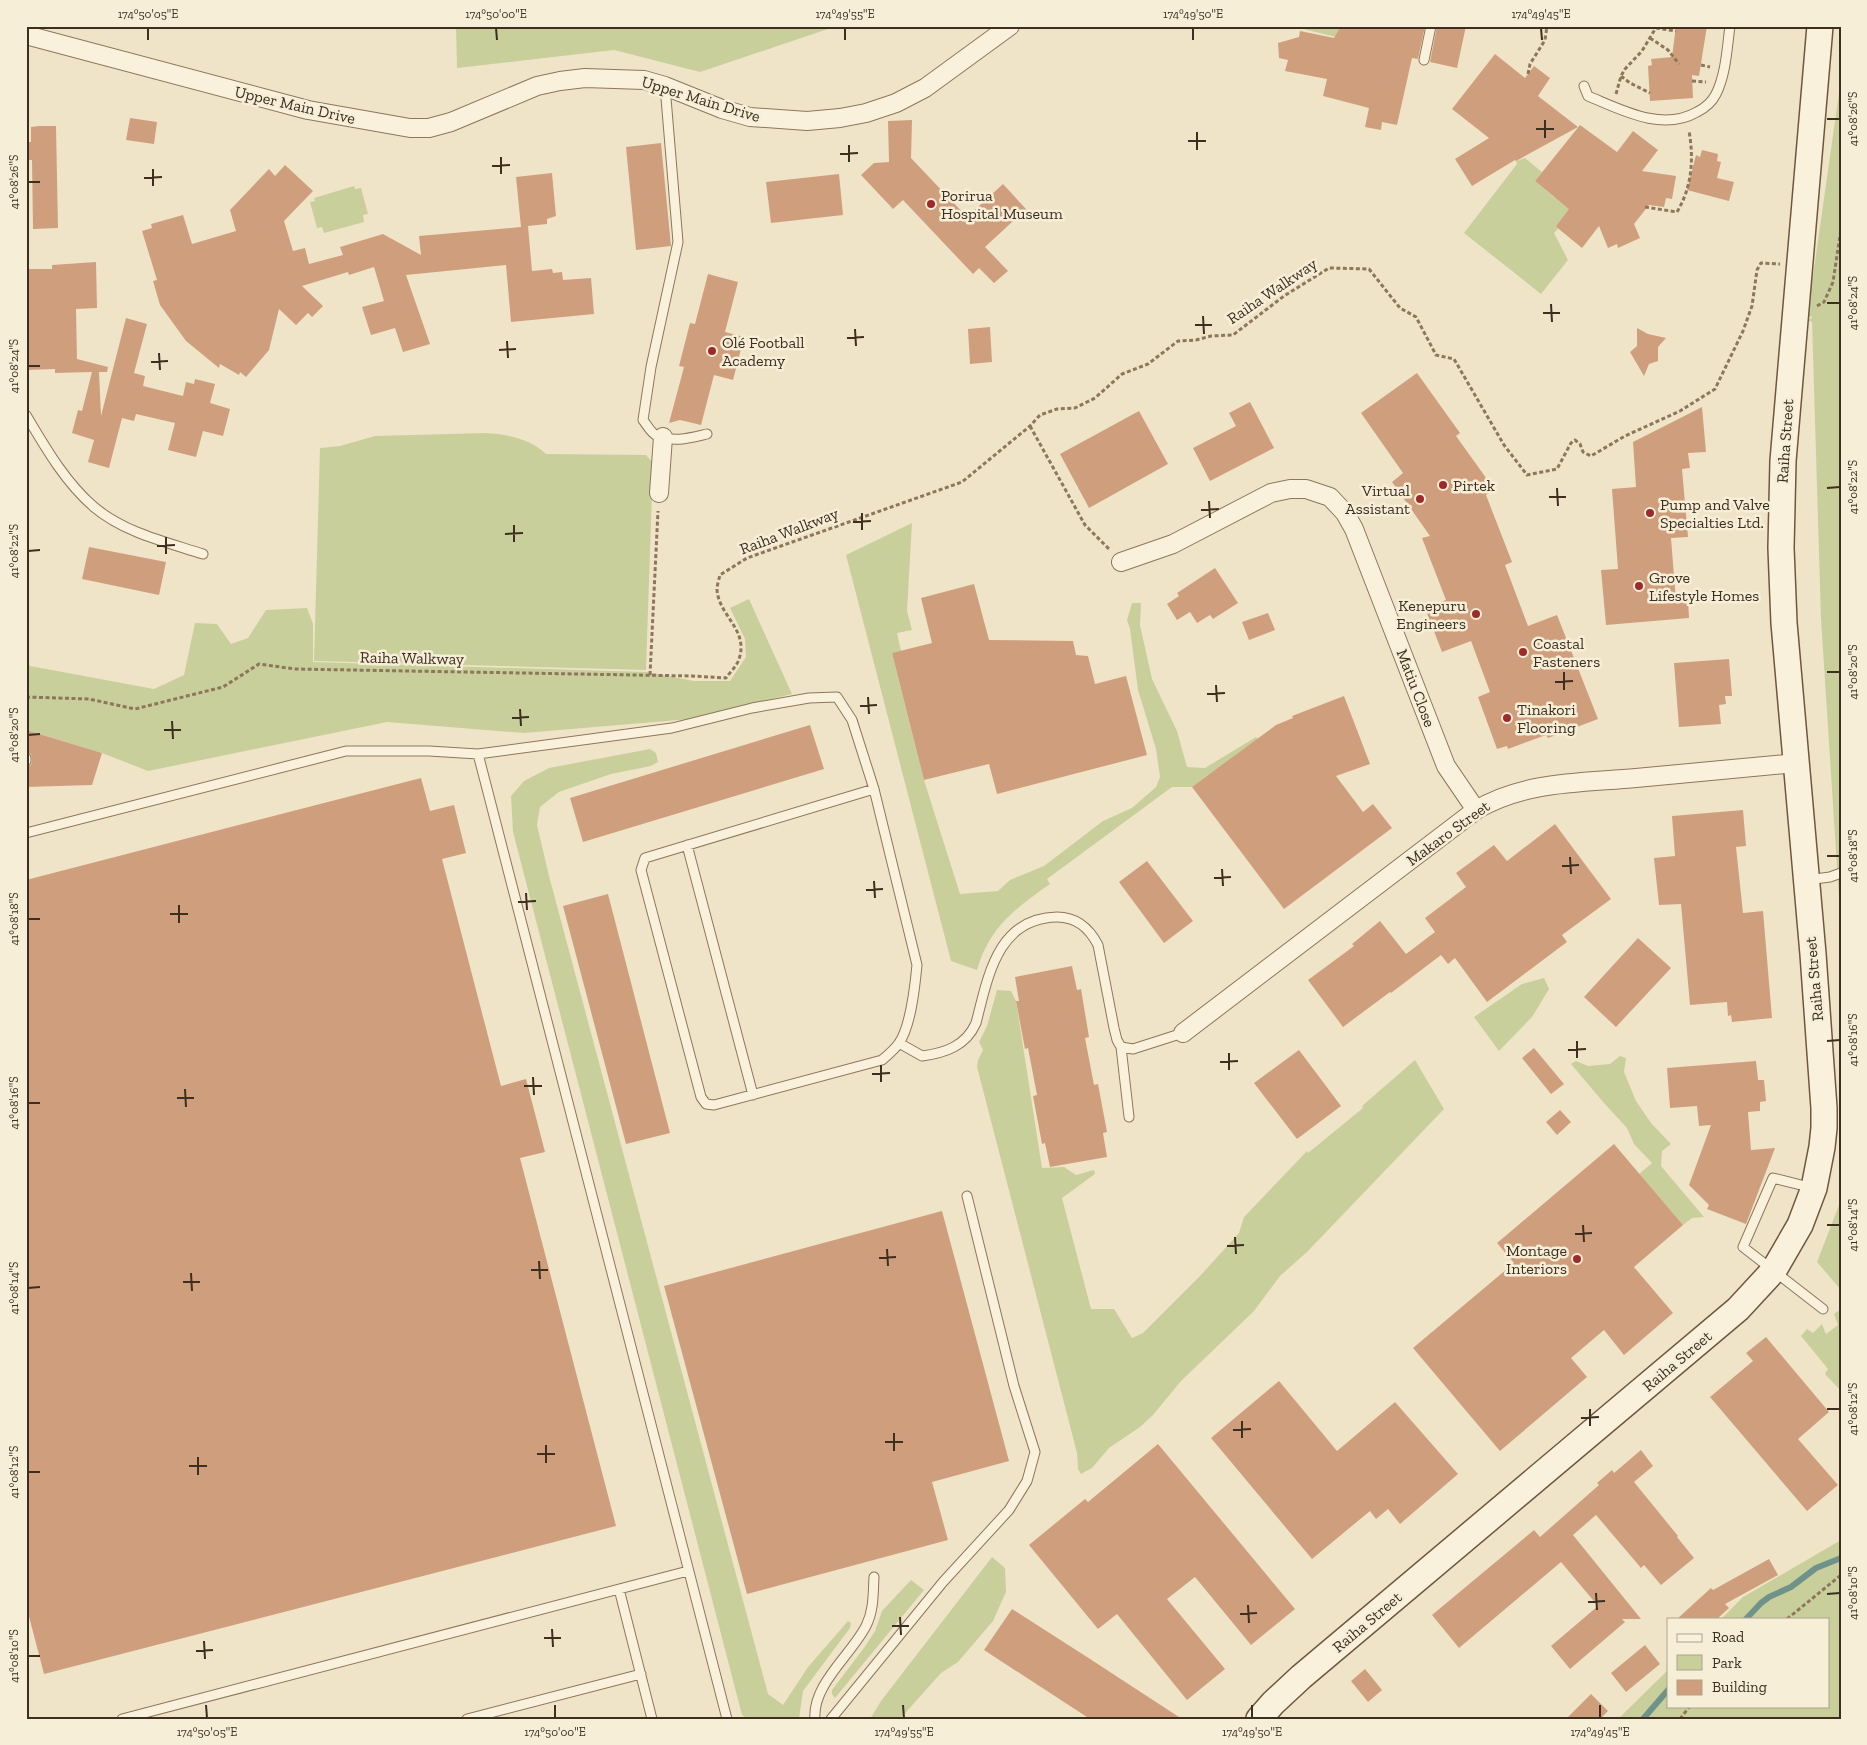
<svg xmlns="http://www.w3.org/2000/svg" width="1867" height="1745" viewBox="0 0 1867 1745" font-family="'Zilla Slab',serif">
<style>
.green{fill:#c9cf9b}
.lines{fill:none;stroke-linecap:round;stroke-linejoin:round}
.stream{stroke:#6f938a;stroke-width:6}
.building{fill:#cf9f7d}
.service-casing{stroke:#8d765c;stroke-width:11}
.minor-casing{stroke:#8d765c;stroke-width:20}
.secondary-casing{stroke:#6f573f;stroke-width:28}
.path{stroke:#8d765c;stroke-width:3;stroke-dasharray:4 2.5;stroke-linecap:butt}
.service{stroke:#faf1dc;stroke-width:9}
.minor{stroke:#faf1dc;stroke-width:18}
.secondary{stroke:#faf1dc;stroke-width:25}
.ticks{fill:none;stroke:#3d2e20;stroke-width:2}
.poi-dot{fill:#9e2a2b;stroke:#f7eed8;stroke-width:2}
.labels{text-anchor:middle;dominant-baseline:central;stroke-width:5;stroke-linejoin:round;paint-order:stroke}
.street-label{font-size:16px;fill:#3d2e20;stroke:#f7eed8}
.poi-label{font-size:16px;fill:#3d2e20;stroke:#f7eed8;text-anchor:start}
.neatline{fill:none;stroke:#3d2e20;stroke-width:2}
.ticks-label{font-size:12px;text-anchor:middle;fill:#3d2e20}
</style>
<rect width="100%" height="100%" fill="#f0e4c8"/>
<path class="green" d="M456 26H837L700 72 614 50 457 68Z
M1291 26H1341L1336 37Z
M1841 79V928L1821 619 1812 322 1807 320 1812 318V316L1807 318Z
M1525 158 1542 172 1535 181 1554 197 1577 199 1556 226 1559 228 1554 233 1568 260 1541 294 1464 233 1517 164 1516 161Z
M354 186 355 189 361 188 368 214 363 215 364 222 324 233 322 227 317 228 310 202 315 201 314 198Z
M486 433C507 434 531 439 546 454L646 455 653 463 646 670 314 661 320 448 340 446 375 436Z
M912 523 907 611 912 630 897 633 901 651 892 653 924 780 960 894 998 891 1010 880 1044 866 1103 821 1132 808 1156 787 1160 777 1156 749 1138 690 1130 629 1127 620 1132 603H1141L1140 625 1152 679 1177 731 1187 767 1205 768 1256 737 1258 739 1192 787H1172L1047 879 1050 884C1015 909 990 926 977 970L951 961 846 555Z
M749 599 792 694 690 719 524 733 387 722 148 771 102 753 26 730V660L30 666 154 689 184 675 195 623 217 624 231 644 248 638 266 610 307 608 313 624V662L647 672 694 681H730L746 657 745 639 730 608Z
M650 749 656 753 658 762 651 766 611 774 559 792 540 807 537 825 549 876 768 1694 783 1705 808 1667 848 1621 851 1623 850 1628 803 1691 799 1719H748L742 1715 513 832 511 796 524 781 549 768Z
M1544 978 1549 989 1532 1017 1499 1051 1474 1017 1522 984Z
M997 990 1011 991 1016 1001 1042 1168 1064 1167 1076 1175 1094 1170 1095 1174 1062 1198 1091 1309H1114L1132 1338 1143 1333 1200 1276 1239 1233 1244 1217 1307 1151 1308 1153 1363 1108 1362 1106 1415 1060 1444 1109 1307 1252 1280 1276 1254 1311 1181 1381 1153 1415 1140 1427 1109 1448 1092 1468 1081 1474 1078 1469 1077 1453 977 1067 978 1060 983 1050 979 1042 987 1026Z
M1620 1056 1626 1058 1624 1072 1636 1101 1651 1123 1671 1144 1662 1151 1661 1166 1704 1217 1692 1218 1683 1225 1639 1174 1652 1163 1634 1144 1627 1128 1604 1103 1571 1064 1576 1061 1588 1066 1610 1064Z
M1841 1200V1290L1817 1262Z
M1841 1309V1391L1825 1374 1828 1369 1801 1336 1807 1329 1813 1333 1822 1324 1826 1334 1838 1325 1834 1314Z
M1841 1540V1719H1618L1668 1670V1706H1828V1619H1721L1743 1597Z
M992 1557 1005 1568 1006 1592 993 1621 958 1662 941 1673 900 1719H870L881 1701Z
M911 1580 924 1590 835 1698 832 1694V1690L864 1648 875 1631 882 1611Z"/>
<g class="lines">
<path class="stream" d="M1746 1619 1761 1603 1769 1597 1791 1587 1816 1568 1841 1558
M1643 1719 1668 1690"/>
</g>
<path class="building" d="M1341 26H1425L1418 59 1412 58 1397 125 1382 122 1381 130 1365 127 1369 108 1323 96 1327 79 1285 71 1288 60 1279 58 1278 43 1299 37 1300 31 1334 38Z
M1437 26H1466L1457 68 1430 62Z
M1676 26H1707L1699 76 1692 75 1693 98 1650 101 1648 66 1652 65 1651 59 1672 57Z
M1495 54 1525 78 1534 66 1550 78 1538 96 1578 127 1516 161 1515 160 1472 186 1455 159 1489 138 1452 109Z
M130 118 157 122 154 144 126 140Z
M912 120 911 158 967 217 1003 184 1026 209 985 247 1008 271 994 283 979 268 973 274 903 200 893 209 861 175 874 163 889 162 888 121Z
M1580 125 1617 152 1633 131 1658 150 1642 171 1676 176 1672 199 1666 198 1664 207 1649 205 1634 224 1640 238 1618 248 1617 244 1608 248 1599 226 1582 248 1560 230 1556 226 1569 209 1535 181Z
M39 126H56L58 228 33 229 32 160H26V142H31V127Z
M661 143 671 246 636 250 626 147Z
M1702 150 1718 154 1717 161 1721 162 1717 178 1734 182 1729 201 1687 190 1696 155 1700 157Z
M285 165 313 191 284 221 293 251 305 248 309 264 343 255 340 247 383 234 421 255 419 236 521 227 516 177 552 173 556 216 547 219V224L528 226 532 271 552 269 553 273 562 272 563 280 591 278 594 314 511 322 506 265 406 275 430 344 403 352 395 328 371 335 362 307 384 301 374 267 349 275 348 272 302 286 323 306 312 317 308 313 296 325 279 309 269 350 246 377 240 372 239 375 220 364 219 368 186 341 160 305 153 281 157 280 142 231 152 228 151 224 183 215 192 244 236 231 230 210 269 169 275 176Z
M839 174 843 215 771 223 766 182Z
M96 262 97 308 76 309 77 359 108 367 107 372H99L101 416 126 318 147 324 134 373 145 376 143 386 183 396 186 382 194 384 195 379 215 384 210 403 230 409 223 436 203 431 196 457 168 450 175 423 136 414 134 421 122 418 109 468 88 462 94 440 72 433 78 410 82 411 92 372 55 373V369L26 370V269H52V265Z
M708 274 738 282 725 332 744 337 733 380 714 375 701 425 680 420 669 423 684 367 679 366 690 323 695 324Z
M990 327 992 362 970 364 968 329Z
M1637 328 1648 334 1666 338 1658 347V361L1649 364 1644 376 1630 352 1637 346Z
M1417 373 1460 433 1456 436 1494 489 1486 495 1512 562 1505 565 1528 626 1557 615 1598 719 1548 738 1546 735 1508 749 1507 746 1497 749 1478 697 1490 692 1471 641 1442 652 1425 608 1446 600 1422 538 1430 536 1392 482 1403 473 1361 413Z
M1250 402 1274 448 1210 481 1193 448 1236 426 1229 413Z
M1702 407 1706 452 1688 453 1690 468 1682 469 1688 537 1671 538 1676 601 1688 600 1689 618 1606 625 1601 570 1618 569 1612 489 1636 487 1633 442Z
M1139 411 1168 464 1089 508 1060 454Z
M89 547 166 562 159 595 82 579Z
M1215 568 1238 603 1213 619 1210 615 1197 623 1190 612 1177 620 1167 604 1179 596 1177 593Z
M974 584 989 640 1073 641 1076 655 1088 656 1095 684 1126 676 1147 755 997 794 989 764 924 780 892 653 932 643 921 598Z
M1268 613 1275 630 1249 640 1242 622Z
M1729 659 1732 696H1725L1726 704 1719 705 1721 724 1679 727 1674 663Z
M1344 696 1370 764 1336 776 1363 812 1373 804 1392 828 1284 909 1192 787 1276 725 1293 718 1292 716Z
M810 725 824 769 583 842 570 798Z
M26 730 102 753 92 785 26 787V767L31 765 32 761 31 754 26 752Z
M421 778 430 811 454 805 466 853 442 859 501 1086 526 1079 545 1152 520 1158 616 1526 44 1674 26 1605V880Z
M1743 810 1746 846 1736 847 1743 913 1763 911 1772 1018 1732 1022 1731 1015 1728 1016 1727 1002 1690 1005 1681 904 1659 905 1654 858 1675 856 1672 816Z
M1555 824 1611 899 1562 935 1567 942 1487 1002 1455 958 1448 964 1441 955 1391 993 1390 992 1343 1027 1308 980 1354 946 1352 944 1380 921 1406 954 1435 932 1425 918 1466 887 1456 873 1494 845 1507 861Z
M1147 861 1193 921 1164 943 1119 882Z
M608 894 670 1133 626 1144 563 906Z
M1638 938 1671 968 1616 1027 1584 997Z
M1072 966 1077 990 1081 989 1089 1037 1085 1038 1094 1085 1098 1084 1107 1132 1103 1133 1107 1157 1050 1167 1045 1143 1042 1144 1033 1096 1037 1095 1028 1048 1025 1049 1016 1001H1019L1015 977Z
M1534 1048 1564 1084 1551 1094 1522 1058Z
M1299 1050 1341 1106 1297 1139 1254 1083Z
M1756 1061 1758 1080H1764L1766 1101 1760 1102V1111L1748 1112 1751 1150 1775 1148 1746 1224 1707 1209 1709 1205 1689 1185 1711 1125 1699 1126 1697 1106 1670 1108 1667 1068Z
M1560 1110 1571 1122 1557 1135 1546 1122Z
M1614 1144 1683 1225 1634 1267 1673 1313 1624 1355 1604 1330 1571 1358 1587 1377 1500 1451 1413 1348 1514 1263 1497 1243Z
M942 1211 1009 1461 932 1482 948 1540 747 1594 664 1286Z
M1766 1337 1829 1412 1798 1439 1838 1485 1807 1511 1710 1397 1753 1361 1746 1353Z
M1279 1381 1337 1451 1395 1402 1458 1474 1400 1524 1388 1509 1376 1519 1370 1511 1312 1559 1211 1438Z
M1158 1444 1295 1609 1251 1645 1195 1577 1167 1599 1225 1669 1187 1700 1117 1614 1098 1629 1029 1545 1085 1499 1088 1502Z
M1641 1450 1653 1466 1634 1482 1678 1536 1677 1537 1694 1558 1661 1585 1644 1565 1641 1568 1596 1515 1573 1535 1641 1619H1622L1625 1622 1570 1669 1551 1646 1598 1606 1561 1562 1459 1648 1432 1615 1534 1530 1540 1537 1599 1485 1597 1483 1612 1470 1614 1473Z
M1769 1559 1778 1575 1725 1604 1729 1608 1717 1619H1677L1711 1588 1713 1590Z
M1012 1609 1087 1657 1182 1719H1090L984 1650Z
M1645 1645 1660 1664 1626 1692 1611 1673Z
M1365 1669 1382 1690 1368 1702 1351 1681Z
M1591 1694 1608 1711 1600 1719H1566Z"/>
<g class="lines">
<g class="service-casing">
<path id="service" d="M1424 60 1431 26
M665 86 678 242 651 367 643 420C647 425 651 433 656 435 673 443 690 438 707 434
M1584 86 1588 96C1622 110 1662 132 1697 112 1705 108 1712 102 1716 94 1726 74 1727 48 1730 26
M26 415C45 447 65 482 94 507 125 533 166 542 203 554
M478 754C562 1075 642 1397 727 1719
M26 758V761
M26 833 346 751H429L478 754 672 728 752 708 809 698 837 697 852 720 874 789 917 965C915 986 911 1026 899 1043 895 1049 888 1055 882 1060L714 1105 706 1104 701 1097 641 870 645 858 874 789
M687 845 753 1095
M1807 880 1830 877 1841 873
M899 1043 922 1056C945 1053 966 1046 976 1023 988 977 997 918 1057 917 1077 917 1089 928 1098 945L1114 1028 1117 1040 1121 1047 1133 1049 1183 1033
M1121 1047 1129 1117
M1813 1188 1773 1178 1743 1247 1823 1309
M619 1589 652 1719
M122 1719 688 1571
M467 1719 641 1674
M815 1719C812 1685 851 1655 866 1626 874 1610 873 1594 874 1577
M831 1719 943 1582 1009 1510 1027 1481 1035 1452 1014 1386 967 1196"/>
</g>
<g class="minor-casing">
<path id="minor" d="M26 35 308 110 410 128H429L451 122 537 86 560 81 585 78 644 80 665 86 722 109 750 117 807 121 840 118 866 113 896 103 925 88 1010 26
M659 493 663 437
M1121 562 1173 544 1271 493 1290 489H1306L1330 497 1345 513 1354 529 1446 766 1476 810
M1183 1033 1476 810C1525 781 1581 783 1636 778 1689 773 1743 768 1796 763"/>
</g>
<g class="secondary-casing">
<path id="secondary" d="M1259 1719 1273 1703 1301 1677 1738 1309 1774 1270 1800 1225 1814 1188 1822 1147 1824 1128V1108L1813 954 1784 623 1781 548 1783 461 1820 26"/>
</g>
<path class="path" d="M1656 28 1676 31
M1650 38 1668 50 1679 64
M1701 65 1710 67
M1528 74 1530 64 1545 40 1547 26
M1621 76 1630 83 1650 93
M1692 81 1706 82
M1616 94 1621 76 1625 69 1642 51 1657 26
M1645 207 1677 212C1692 187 1694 159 1689 131
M1817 306 1824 302 1833 282 1841 229
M1030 426 1085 525 1109 549
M650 675 658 511
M26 697 89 699 135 709 223 687 259 664 295 669 692 676 726 678C730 672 737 666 739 659 749 630 719 616 717 590 717 585 719 579 720 575L747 558 962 482 1030 426 1040 415 1057 409 1075 408 1095 398 1122 374 1148 364 1178 341 1196 340 1211 336 1233 335 1284 296 1329 268 1369 269 1400 308 1416 317 1436 355 1454 359 1504 445 1527 475 1557 469 1571 443 1575 440 1580 444 1583 452 1591 456 1625 436 1680 411 1715 389 1743 331 1752 306 1757 270 1761 263 1780 264
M1787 1619 1841 1575
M1680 1719 1690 1706"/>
<use href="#service" class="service"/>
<use href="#minor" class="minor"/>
<use href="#secondary" class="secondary"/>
</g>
<path class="ticks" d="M148 28V40M496 28 497 40M845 28V40M1193 28V40M1541 28 1542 40M1827 119H1840M1545 120V138M1536 129H1554M1197 132V150M1188 141H1206M849 145V162M840 154 858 153M501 157V174M492 166 510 165M153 169V186M144 178 162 177M28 182H40M1827 303H1840M1551 304 1552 322M1543 313H1560M1203 316 1204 334M1195 325H1212M855 329 856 346M847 338 864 337M507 341 508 358M499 350 516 349M159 353 160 370M151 362 168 361M28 366H40M1557 488 1558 506M1827 488 1840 487M1549 497H1566M1209 501 1210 518M1201 510 1219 509M862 513V530M853 522 871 521M514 525V542M505 534 523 533M166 537V554M157 546 175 545M28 551 40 550M1564 672V690M1827 672H1840M1555 682 1573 681M1216 685 1217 702M1207 694 1225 693M868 697 869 714M860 706 877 705M520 709 521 726M512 718 529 717M172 721 173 739M164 730H181M28 735 40 734M1827 856H1840M1570 857 1571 874M1562 866 1579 865M1222 869 1223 886M1214 878 1231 877M874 881 875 898M866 890 883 889M526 893 527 910M518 902 536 901M179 905V923M170 914H188M28 919H40M1577 1041V1058M1827 1041 1840 1040M1568 1050 1586 1049M1229 1053V1070M1220 1062 1238 1061M881 1065V1082M872 1074 890 1073M533 1077 534 1095M524 1086H542M185 1089 186 1107M177 1098H194M28 1103H40M1583 1225 1584 1242M1827 1225H1840M1575 1234 1592 1233M1235 1237 1236 1254M1227 1246 1244 1245M887 1249 888 1266M879 1258 896 1257M539 1261 540 1279M531 1270H548M191 1273 192 1291M183 1282H200M28 1288 40 1287M1590 1409V1426M1827 1409H1840M1581 1418 1599 1417M1242 1421V1438M1233 1430 1251 1429M894 1433V1451M885 1442H903M546 1445V1463M537 1454H555M198 1457V1475M189 1466H207M28 1472H40M1596 1593 1597 1610M1827 1594 1840 1593M1588 1602 1605 1601M1248 1605 1249 1623M1240 1614 1257 1613M900 1617 901 1635M892 1626H909M552 1629 553 1647M544 1638H561M204 1641 205 1659M196 1651 213 1650M28 1656H40M206 1705 207 1718M555 1705V1718M903 1705 904 1718M1252 1705V1718M1600 1705V1718"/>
<g class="poi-dot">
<circle cx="931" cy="204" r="5"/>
<circle cx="712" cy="351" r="5"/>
<circle cx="1443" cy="485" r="5"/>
<circle cx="1420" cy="499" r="5"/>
<circle cx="1650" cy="513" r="5"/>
<circle cx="1639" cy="586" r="5"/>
<circle cx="1476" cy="614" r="5"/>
<circle cx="1523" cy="652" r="5"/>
<circle cx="1507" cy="718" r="5"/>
<circle cx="1577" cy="1259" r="5"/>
</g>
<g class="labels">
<g class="street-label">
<text transform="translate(701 99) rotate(17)">Upper Main Drive</text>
<text transform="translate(295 105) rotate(13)">Upper Main Drive</text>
<text transform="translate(1272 291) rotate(-34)">Raiha Walkway</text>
<text transform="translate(1785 441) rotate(-86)">Raiha Street</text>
<text transform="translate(789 531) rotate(-21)">Raiha Walkway</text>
<text transform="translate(412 658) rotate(1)">Raiha Walkway</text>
<text transform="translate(1416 688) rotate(69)">Matiu Close</text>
<text transform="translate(1448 833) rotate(-36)">Makaro Street</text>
<text transform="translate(1814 979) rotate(-95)">Raiha Street</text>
<text transform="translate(1677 1361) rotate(-40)">Raiha Street</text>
<text transform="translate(1367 1622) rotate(-40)">Raiha Street</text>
</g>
<g class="poi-label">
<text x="941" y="195">Porirua<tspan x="941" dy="18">Hospital Museum</tspan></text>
<text x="722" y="342">Olé Football<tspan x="722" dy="18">Academy</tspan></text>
<text x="1453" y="485">Pirtek</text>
<text x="1410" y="490" text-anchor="end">Virtual<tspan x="1410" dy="18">Assistant</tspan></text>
<text x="1660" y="504">Pump and Valve<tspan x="1660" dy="18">Specialties Ltd.</tspan></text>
<text x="1649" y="577">Grove<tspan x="1649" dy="18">Lifestyle Homes</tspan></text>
<text x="1466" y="605" text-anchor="end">Kenepuru<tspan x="1466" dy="18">Engineers</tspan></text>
<text x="1533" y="643">Coastal<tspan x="1533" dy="18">Fasteners</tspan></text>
<text x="1517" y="709">Tinakori<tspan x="1517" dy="18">Flooring</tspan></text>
<text x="1567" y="1250" text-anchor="end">Montage<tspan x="1567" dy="18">Interiors</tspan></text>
</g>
</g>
<rect width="1867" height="1745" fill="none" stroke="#f7eed8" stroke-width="55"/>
<rect x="1667" y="1618" width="162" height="90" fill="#f7eed8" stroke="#ada18e"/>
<rect x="1677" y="1634" width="25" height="8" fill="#faf1dc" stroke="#ada18e"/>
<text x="1712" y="1642" font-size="15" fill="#3d2e20">Road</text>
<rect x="1677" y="1655" width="25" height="15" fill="#c9cf9b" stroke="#ada18e"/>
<text x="1712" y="1668" font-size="15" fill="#3d2e20">Park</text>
<rect x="1677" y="1680" width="25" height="15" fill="#cf9f7d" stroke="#ada18e"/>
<text x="1712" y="1692" font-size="15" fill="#3d2e20">Building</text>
<rect x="28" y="28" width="1812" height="1690" class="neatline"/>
<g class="ticks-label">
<text x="148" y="18">174°50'05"E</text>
<text x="496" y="18">174°50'00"E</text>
<text x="845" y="18">174°49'55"E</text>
<text x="1193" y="18">174°49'50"E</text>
<text x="1541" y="18">174°49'45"E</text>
<text transform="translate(1853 119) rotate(-90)" y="4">41°08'26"S</text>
<text transform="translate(14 182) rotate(-90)" y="4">41°08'26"S</text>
<text transform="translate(1853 303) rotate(-90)" y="4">41°08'24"S</text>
<text transform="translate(14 366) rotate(-90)" y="4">41°08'24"S</text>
<text transform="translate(1853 487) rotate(-90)" y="4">41°08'22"S</text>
<text transform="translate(14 551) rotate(-90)" y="4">41°08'22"S</text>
<text transform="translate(1853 672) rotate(-90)" y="4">41°08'20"S</text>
<text transform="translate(14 735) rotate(-90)" y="4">41°08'20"S</text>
<text transform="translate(1853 856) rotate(-90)" y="4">41°08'18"S</text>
<text transform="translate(14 919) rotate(-90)" y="4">41°08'18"S</text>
<text transform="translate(1853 1040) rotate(-90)" y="4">41°08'16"S</text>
<text transform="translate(14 1103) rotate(-90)" y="4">41°08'16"S</text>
<text transform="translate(1853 1225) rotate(-90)" y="4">41°08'14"S</text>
<text transform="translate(14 1288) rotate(-90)" y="4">41°08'14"S</text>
<text transform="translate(1853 1409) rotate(-90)" y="4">41°08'12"S</text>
<text transform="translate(14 1472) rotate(-90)" y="4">41°08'12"S</text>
<text transform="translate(1853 1593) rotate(-90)" y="4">41°08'10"S</text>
<text transform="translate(14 1656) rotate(-90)" y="4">41°08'10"S</text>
<text x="207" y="1736">174°50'05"E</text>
<text x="555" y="1736">174°50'00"E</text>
<text x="904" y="1736">174°49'55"E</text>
<text x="1252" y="1736">174°49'50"E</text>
<text x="1600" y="1736">174°49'45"E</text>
</g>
</svg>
